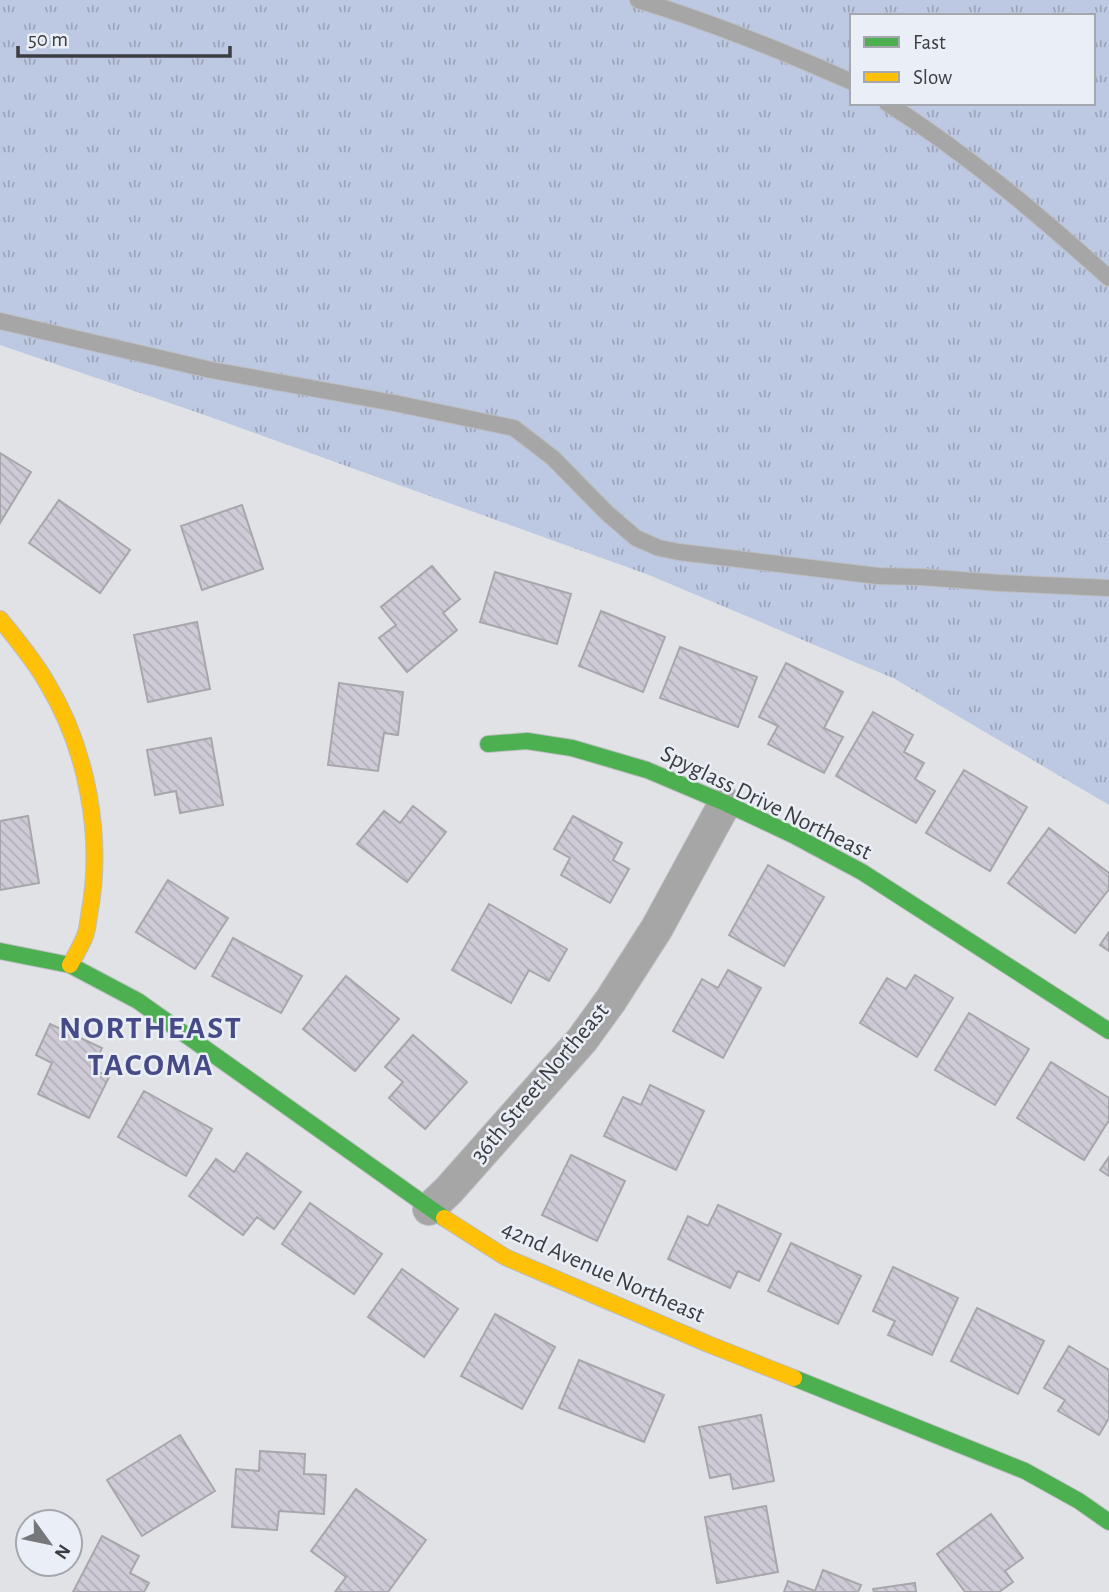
<svg xmlns="http://www.w3.org/2000/svg" width="1109" height="1592" viewBox="0 0 1109 1592" font-family="'Alegreya Sans',sans-serif">
<style>
.grass{fill:url(#grass-tufts);fill-rule:evenodd}
.building{fill:url(#building-back-hatch);stroke:#a7a7ab;stroke-width:2}
.lines{fill:none;stroke-linecap:round;stroke-linejoin:round}
.lane-casing{stroke:#bcbec1;stroke-width:18}
.street-casing{stroke:#bcbec1;stroke-width:34}
.fast-casing{stroke:#bcbec1;stroke-width:18}
.slow-casing{stroke:#bcbec1;stroke-width:18}
.lane{stroke:#a6a6a7;stroke-width:16}
.street{stroke:#a6a6a7;stroke-width:32}
.fast{stroke:#4caf50;stroke-width:16}
.slow{stroke:#ffc107;stroke-width:16}
.labels{text-anchor:middle;dominant-baseline:central;stroke-width:5;stroke-linejoin:round;paint-order:stroke}
.street-label{font-size:24px;fill:#3b3d40;stroke:#eaeef6}
.district-label{font-size:32px;font-weight:bold;letter-spacing:2px;fill:#464b88;stroke:#eaeef6}
</style>
<defs>
<pattern id="grass-tufts" width="24" height="20" patternUnits="userSpaceOnUse" patternTransform="scale(1.75)"><rect width="24" height="20" fill="#bdc8e2"/><path d="M3 7l-1-3M5 7V3M7 7l1-3M15 17l-1-3M17 17v-4M19 17l1-3" fill="none" stroke="#9ba4b9"/></pattern>
<pattern id="building-back-hatch" width="6" height="6" patternUnits="userSpaceOnUse" patternTransform="scale(1.75)"><rect width="6" height="6" fill="#cecbd7"/><path d="M-1 5l2 2M0 0l6 6M5-1l2 2" fill="none" stroke="#b2afba"/></pattern>
</defs>
<rect width="100%" height="100%" fill="#e0e2e6"/>
<path class="grass" d="M0 0H1109V805L895 679 649 575 199 413 0 345ZM852 16H1093V103H852Z"/>
<path class="building" d="M0 453 31 472 0 523Z
M59 500 130 550 100 593 29 543Z
M242 505 263 569 202 590 181 526Z
M432 566 460 599 443 613 457 630 407 672 379 638 396 625 381 607Z
M495 572 571 594 557 644 480 622Z
M601 611 665 637 643 692 579 666Z
M197 622 210 689 148 702 134 635Z
M680 647 757 677 738 727 660 698Z
M786 663 843 692 824 728 843 737 824 773 768 744 778 726 759 717Z
M339 683 403 692 398 735 384 733 378 771 328 765Z
M873 712 913 735 904 752 924 763 915 779 935 791 916 823 836 776Z
M211 738 223 805 180 813 176 791 155 795 147 750Z
M964 770 1027 807 990 871 926 833Z
M413 806 446 832 407 882 357 844 384 811 400 823Z
M28 816 39 883 0 890V821Z
M573 816 622 843 613 860 629 869 610 903 561 875 570 858 554 849Z
M1049 828 1109 873V889L1075 933 1008 883Z
M768 865 824 897 784 966 729 935Z
M168 880 228 918 195 969 136 932Z
M489 904 567 949 549 981 529 970 511 1003 452 970Z
M1109 932V951L1100 945Z
M233 938 302 976 281 1013 212 976Z
M728 970 761 988 723 1058 673 1031 702 979 718 988Z
M915 975 953 998 917 1057 860 1023 887 978 906 989Z
M346 976 399 1019 355 1071 303 1029Z
M969 1013 1029 1049 995 1105 935 1070Z
M50 1024 102 1048 92 1069 109 1077 89 1118 38 1094 52 1063 36 1055Z
M413 1035 467 1082 425 1129 389 1098 403 1082 385 1067Z
M1051 1062 1109 1098V1120L1084 1160 1017 1118Z
M650 1085 704 1111 676 1170 604 1136 623 1097 641 1105Z
M144 1091 212 1129 186 1176 118 1137Z
M247 1153 301 1192 274 1229 257 1217 243 1235 189 1196 216 1159 234 1172Z
M571 1155 625 1181 597 1241 542 1215Z
M1109 1157V1176L1100 1170Z
M310 1203 382 1254 354 1294 282 1244Z
M718 1205 781 1234 759 1281 738 1271 730 1288 668 1259 688 1216 708 1226Z
M791 1243 861 1276 838 1324 768 1291Z
M893 1267 958 1298 932 1355 888 1335 895 1321 873 1311Z
M402 1269 458 1309 424 1357 368 1317Z
M977 1308 1044 1341 1018 1394 951 1361Z
M495 1314 555 1347 522 1409 461 1376Z
M1069 1346 1109 1370V1418L1099 1435 1058 1411 1065 1400 1044 1388Z
M579 1360 664 1395 644 1442 559 1408Z
M761 1415 774 1481 733 1489 730 1474 710 1478 699 1427Z
M180 1435 215 1491 142 1536 107 1480Z
M260 1451 305 1454 304 1474 326 1475 324 1514 279 1511 277 1530 232 1527 236 1469 259 1471Z
M356 1489 426 1540 388 1592H335L346 1577 311 1551Z
M766 1506 778 1572 717 1583 705 1517Z
M991 1514 1023 1558 1005 1571 1013 1582 999 1592H965L937 1554Z
M102 1536 139 1556 130 1573 149 1583 144 1592H73Z
M823 1570 861 1585 858 1592H784L788 1581 815 1591Z
M915 1583 916 1592H874L873 1589Z"/>
<g class="lines">
<g class="lane-casing">
<path id="lane" d="M638 0C712 22 782 51 852 82
M887 103C967 154 1039 215 1109 278
M0 321 211 370 394 403 514 428 553 458 607 513 636 538 659 548 679 552 878 576 921 577 1000 583 1109 588"/>
</g>
<g class="street-casing">
<path id="street" d="M429 1209 449 1190 582 1040 611 1000 657 928 725 803"/>
</g>
<g class="fast-casing">
<path id="fast" d="M488 744 527 741 572 748 647 770 725 803 793 835 862 872 1109 1031
M0 951 70 965 138 1001 444 1218
M794 1378 1025 1471 1079 1501 1109 1522"/>
</g>
<g class="slow-casing">
<path id="slow" d="M0 619C17 640 34 660 47 683 87 749 103 835 90 910 88 919 88 928 85 936 81 946 75 956 70 965
M444 1218 505 1257 708 1344 794 1378"/>
</g>
<use href="#lane" class="lane"/>
<use href="#street" class="street"/>
<use href="#fast" class="fast"/>
<use href="#slow" class="slow"/>
</g>
<g class="labels">
<g class="street-label">
<text transform="translate(766 803) rotate(26)">Spyglass Drive Northeast</text>
<text transform="translate(540 1083) rotate(-50)">36th Street Northeast</text>
<text transform="translate(603 1272) rotate(24)">42nd Avenue Northeast</text>
</g>
<g class="district-label">
<text x="151" y="1028">NORTHEAST<tspan x="151" dy="37">TACOMA</tspan></text>
</g>
</g>
<rect x="850" y="14" width="245" height="91" fill="#eaeef6" stroke="#a4a7ad" stroke-width="2"/>
<rect x="864" y="37" width="35" height="10" fill="#4caf50" stroke="#a4a7ad" stroke-width="2"/>
<text x="913" y="49" font-size="21" fill="#3b3d40">Fast</text>
<rect x="864" y="72" width="35" height="10" fill="#ffc107" stroke="#a4a7ad" stroke-width="2"/>
<text x="913" y="84" font-size="21" fill="#3b3d40">Slow</text>
<g transform="translate(49 1543) rotate(123)"><circle r="33" fill="#eaeef6" stroke="#a4a7ad" stroke-width="2"/>
<path d="M0-5L12 26L0 18L-12 26Z" fill="#75777a"/>
<text y="-10" font-size="19" font-weight="bold" text-anchor="middle" fill="#3b3d40">N</text>
</g>
<path d="M18 46v10h212v-10" fill="none" stroke="#3b3d40" stroke-width="3.5"/>
<text x="28" y="46" font-size="21" fill="#3b3d40" stroke="#eaeef6" stroke-width="5" paint-order="stroke">50 m</text>
</svg>
